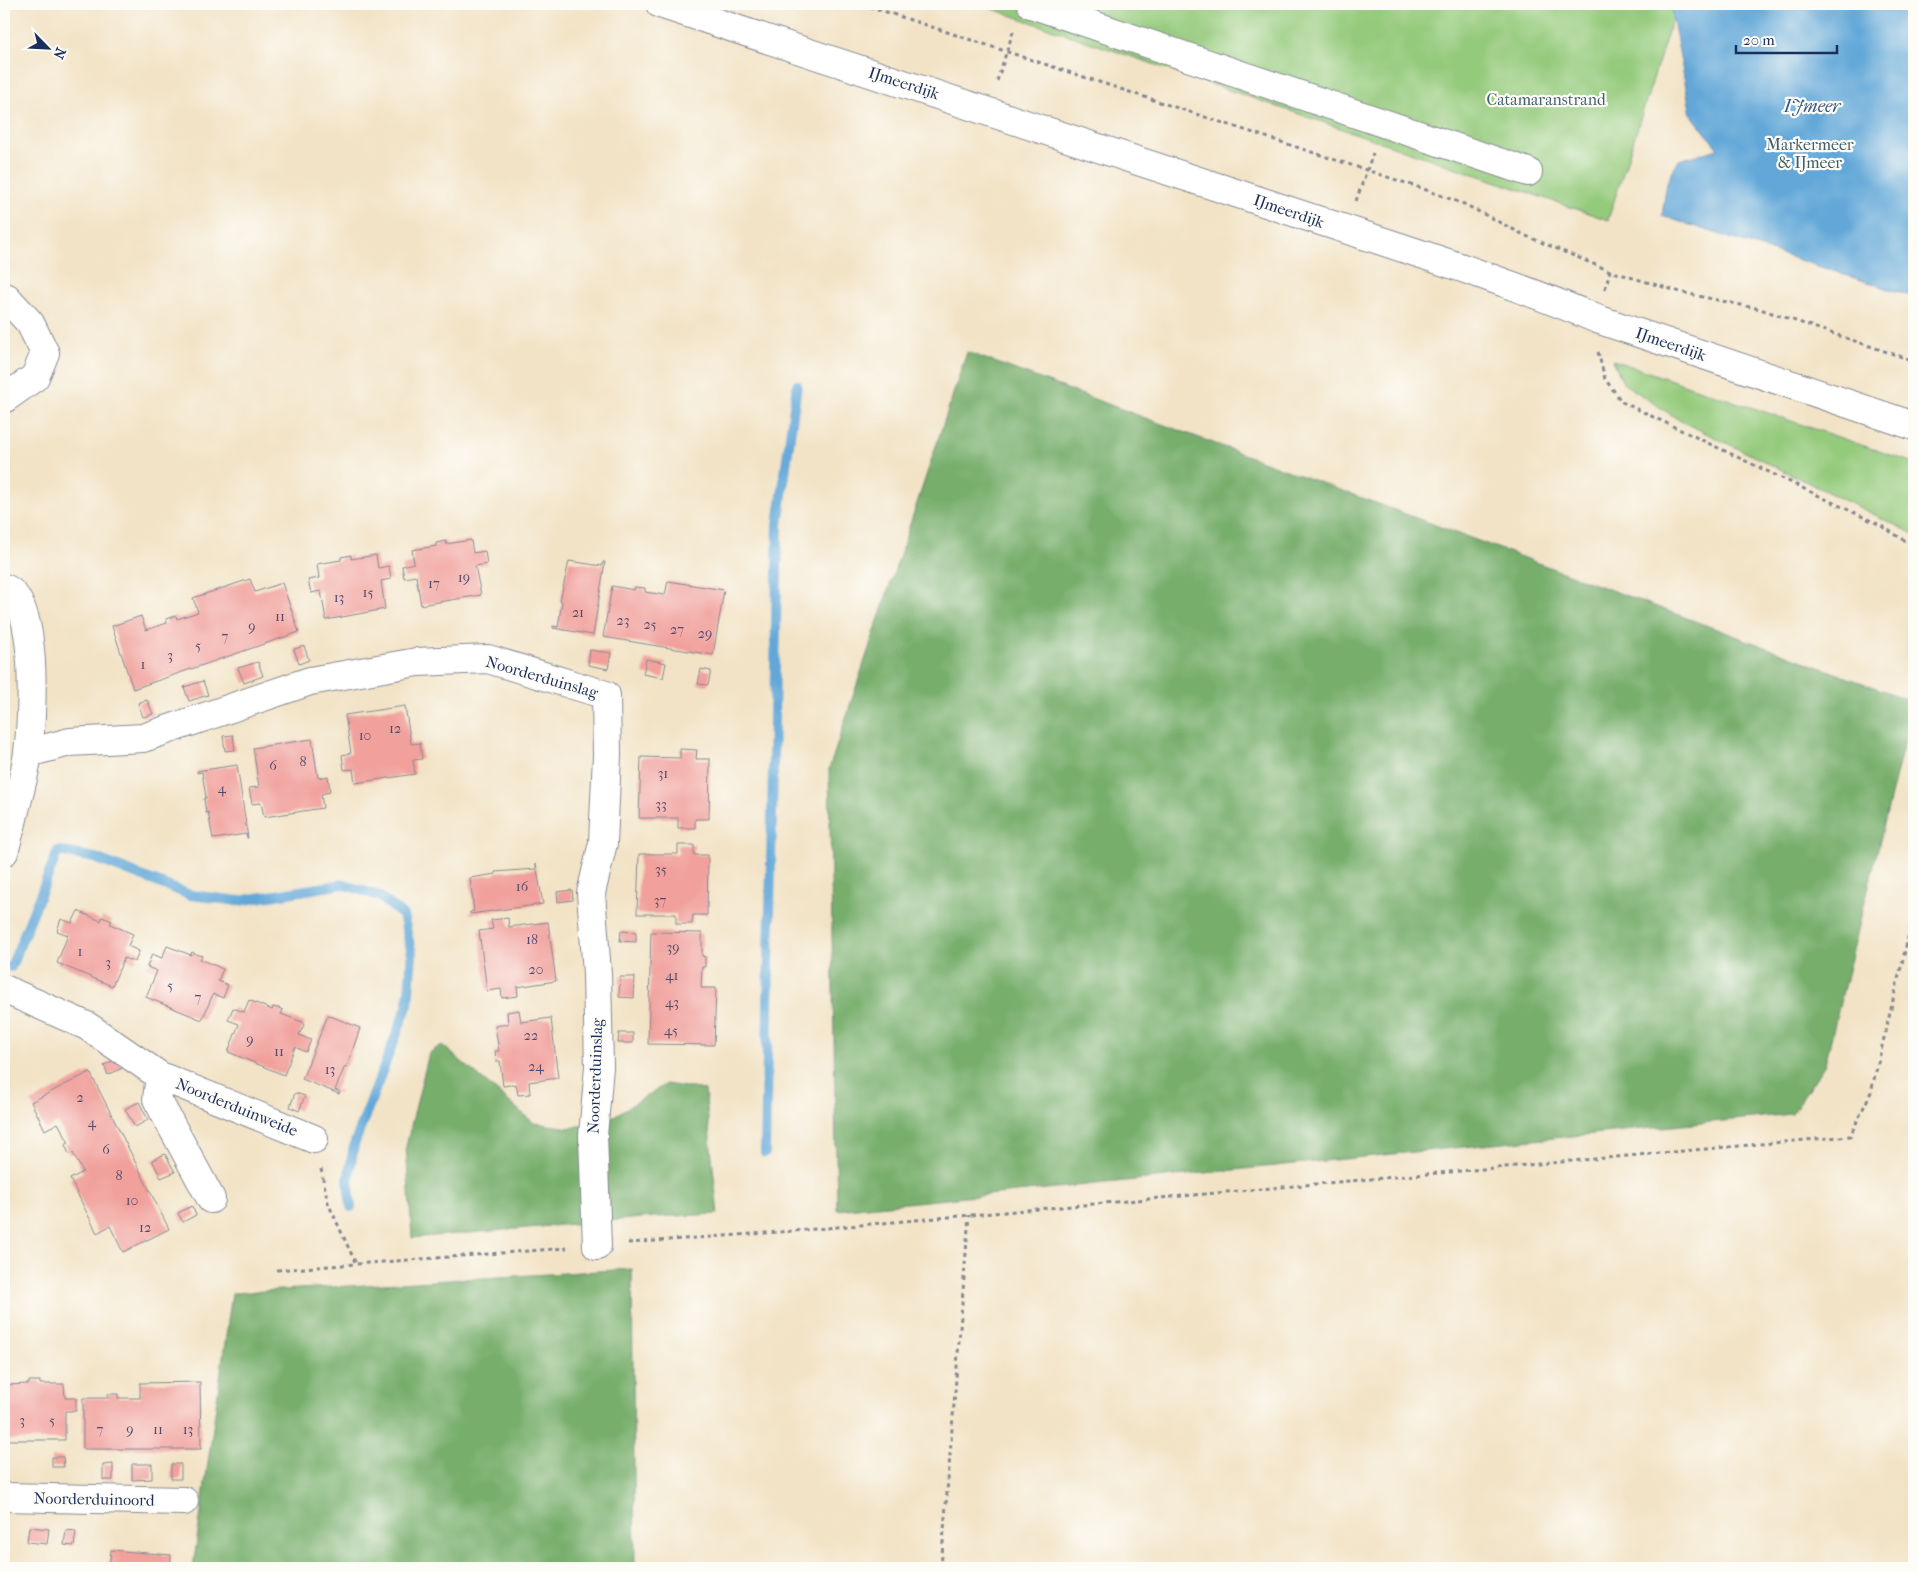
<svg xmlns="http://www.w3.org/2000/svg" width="1918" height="1572" viewBox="0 0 1918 1572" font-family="'IM FELL French Canon',serif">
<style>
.green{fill:#94ca7c;stroke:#587c6d}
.forest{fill:#77ae6c;stroke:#496e65}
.water{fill:#62a7d8;stroke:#3e6b9b}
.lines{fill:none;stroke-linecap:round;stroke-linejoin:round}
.stream{stroke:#62a7d8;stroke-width:10}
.building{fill:#f1a09c}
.minor-casing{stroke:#868992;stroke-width:30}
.path{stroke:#868992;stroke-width:3;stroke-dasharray:4 4;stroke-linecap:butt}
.minor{stroke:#fff;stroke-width:28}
.labels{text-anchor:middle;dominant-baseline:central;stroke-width:4.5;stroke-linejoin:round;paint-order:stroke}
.number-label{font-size:14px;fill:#504b6e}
.street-label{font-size:16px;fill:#1b2f5e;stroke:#fdfcf7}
.park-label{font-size:16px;fill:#3f5e67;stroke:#fdfcf7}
.water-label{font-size:18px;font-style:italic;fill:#345989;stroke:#fdfcf7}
</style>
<rect width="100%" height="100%" fill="#fdfcf7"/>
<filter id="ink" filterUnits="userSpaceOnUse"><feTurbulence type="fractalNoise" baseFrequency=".02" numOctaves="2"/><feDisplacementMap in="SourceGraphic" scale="10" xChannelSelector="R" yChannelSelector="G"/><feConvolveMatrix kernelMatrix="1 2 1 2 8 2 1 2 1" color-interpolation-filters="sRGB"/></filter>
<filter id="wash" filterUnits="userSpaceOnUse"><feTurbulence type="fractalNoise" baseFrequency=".0096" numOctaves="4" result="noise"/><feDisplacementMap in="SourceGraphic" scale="20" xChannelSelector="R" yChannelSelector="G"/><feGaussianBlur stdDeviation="1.12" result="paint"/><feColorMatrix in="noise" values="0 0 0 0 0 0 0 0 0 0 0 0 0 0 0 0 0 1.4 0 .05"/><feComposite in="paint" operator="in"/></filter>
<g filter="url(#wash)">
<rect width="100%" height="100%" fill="#f2e3c6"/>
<path class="green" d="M978 4H1677L1608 220Z
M1613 360 1914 463V534L1679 420 1623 383Z"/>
<path class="forest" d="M967 352 1914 702 1825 1064 1792 1114 837 1210 829 769Z
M442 1045 534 1123 571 1128 614 1116 666 1084 705 1090 718 1214 654 1217 412 1238 406 1146 429 1053Z
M632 1269 635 1568H193L232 1293Z"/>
<path class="water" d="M1670 4H1914V297L1662 216 1667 182 1679 160 1718 149 1691 114Z"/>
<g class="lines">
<path class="stream" d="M11 967 58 851 95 858 190 895 239 901 343 884 379 896 403 915 412 954 408 1004 354 1145 348 1181 351 1207
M765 1153 778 525 797 385"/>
</g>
<g id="blocks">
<path class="building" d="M471 540 473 553 485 551 487 564 475 566 481 595 421 605 416 576 404 578 402 566 414 563 412 550 436 546V543L446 541V544Z
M351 555V559L376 555 378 568 389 566 391 579 381 581 385 609 326 620 321 591 311 593 308 580 319 578 317 564 341 560V557Z
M569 561 602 566 603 562H605L593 635 553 628V626L558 627 562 601H560Z
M250 579 255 592 282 583 299 632 133 689 112 626 141 616 146 630 167 623 166 619 176 616 177 619 198 612 193 598Z
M668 581 724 590 713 655 603 637 612 586 634 590 635 587 645 588V592L665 595Z
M304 646 309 660 299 664 294 649Z
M590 650 611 653 608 669 588 665Z
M646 659 666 663 663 678 643 674Z
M258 662 263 676 244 683 238 668Z
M701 669 711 671 708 685 698 684Z
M203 681 208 695 189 701 184 687Z
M147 700 153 714 143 717 138 703Z
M405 706 411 744 420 743 422 759 413 760 415 774 355 783 353 769 344 770 342 755 351 753 345 715Z
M233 735 235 750 225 751 223 736Z
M312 739 318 778 328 776 330 792 321 794 323 808 264 817 261 803 252 804 249 788 259 787 253 748Z
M680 749 697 750 696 759H710L709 819H695V828H678V818H639L641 757 680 758Z
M237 765 248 838H247L246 834 213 839 208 812 206 813 204 799 206 798 202 772 197 773V771Z
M678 845H694V855H708L707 915H693L692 924H676V914H637L639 854H678Z
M536 864 543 904 470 914V912L474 911 470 878 496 874 495 872 536 869Z
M572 890 573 900 558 902 557 892Z
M78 911 101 921 102 917 112 921 110 924 133 934 128 946 139 951 135 962 124 958 112 986 57 963 68 935 57 931 61 919 72 923Z
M508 918 509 927 548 922 556 981 517 987 518 996 502 998 501 989 487 991 479 931 493 929 491 920Z
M621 931 636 932V942L620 941Z
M651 932 702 933V956L705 957V967H702L701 988H716L714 1045 648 1044Z
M167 946 191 955 192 952 196 954 202 956 200 959 223 969 218 981 228 985 223 998 213 994 202 1020 146 997 157 971 147 967 152 954 162 958Z
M620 977H635L634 998 619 997Z
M249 1000 272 1010 273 1007 278 1008 283 1010 281 1014 305 1023 299 1035 311 1040 306 1052 295 1047 284 1075 228 1052 239 1024 228 1020 233 1008 244 1012Z
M519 1010 521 1022 551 1018 558 1078 529 1082 530 1094 518 1095 516 1084 503 1086 500 1061H496L495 1051H499L495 1026 508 1024 507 1012Z
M328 1015 360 1028 347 1067 345 1066 335 1090 340 1092 339 1094 302 1079Z
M619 1033H633V1043H618Z
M117 1059 122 1068 108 1075 104 1065Z
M90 1072 169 1229 123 1252 110 1226 97 1233 70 1179 83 1172 73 1153 69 1154 65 1145 69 1143 58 1123 45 1130 31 1102Z
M295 1093 305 1096 299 1111 290 1107Z
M139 1102 148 1120 135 1127 125 1109Z
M165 1154 175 1172 161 1178 152 1160Z
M192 1206 196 1215 183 1222 178 1213Z
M29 1381H40V1384H64L65 1398H76V1411H65V1440H5L4 1385 29 1384Z
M200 1382 201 1449H83V1398H108V1394H118V1398H140V1383Z
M52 1457H63L64 1467H52Z
M113 1464V1480H103V1465Z
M132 1464H152V1479L132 1480Z
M171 1464H181V1479H171Z
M29 1527 49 1529 47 1544 27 1542Z
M66 1530 76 1531 74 1546 64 1545Z
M111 1550 171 1555 170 1568H109Z"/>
</g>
</g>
<g filter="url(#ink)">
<use href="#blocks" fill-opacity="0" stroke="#868992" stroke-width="1"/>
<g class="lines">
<g class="minor-casing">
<path id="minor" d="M660 4C863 70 1066 136 1269 204 1379 241 1491 274 1597 319L1914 426
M1031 4 1528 172
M4 299 7 298 30 323 45 353 35 377 4 399
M4 588C40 599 32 721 28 752 25 776 17 800 12 823H4
M28 753 70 742 143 738 310 681 417 662 488 659 606 695 607 755 603 843 591 893 597 973 599 1067 593 1135 597 1246
M4 852 12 823
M4 989 87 1026 160 1076 314 1139
M160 1076 157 1099 211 1199
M4 1497 184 1501"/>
</g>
<path class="path" d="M862 4 1421 188 1464 204 1524 235 1610 271 1684 293 1760 309 1914 361
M997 81 1014 29
M1356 201 1373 153
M1605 289 1610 271
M1598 352 1605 379 1622 402 1878 524 1914 546
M321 1169 328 1203 356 1264
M628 1243 793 1231 1850 1136 1871 1092 1914 913
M277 1270 567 1248
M941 1568 969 1215"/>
<use href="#minor" class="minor"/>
</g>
</g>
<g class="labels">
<g class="number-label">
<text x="464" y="577">19</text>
<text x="434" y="583">17</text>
<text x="368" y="592">15</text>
<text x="339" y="597">13</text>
<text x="578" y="612">21</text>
<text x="280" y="616">11</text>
<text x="623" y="620">23</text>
<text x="650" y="624">25</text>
<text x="252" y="626">9</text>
<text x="677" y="629">27</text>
<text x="705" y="633">29</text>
<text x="225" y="636">7</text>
<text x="198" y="645">5</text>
<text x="170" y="655">3</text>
<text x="143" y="664">1</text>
<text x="395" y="728">12</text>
<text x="365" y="735">10</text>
<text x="303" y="761">8</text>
<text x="273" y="765">6</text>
<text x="663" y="773">31</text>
<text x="222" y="788">4</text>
<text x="661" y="804">33</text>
<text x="661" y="869">35</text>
<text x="522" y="886">16</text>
<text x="660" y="900">37</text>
<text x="532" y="939">18</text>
<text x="673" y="947">39</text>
<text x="80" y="951">1</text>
<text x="108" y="962">3</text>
<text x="536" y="969">20</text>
<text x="672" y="975">41</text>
<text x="170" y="985">5</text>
<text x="198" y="997">7</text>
<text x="672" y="1002">43</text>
<text x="671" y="1030">45</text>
<text x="531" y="1035">22</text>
<text x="250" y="1039">9</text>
<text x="279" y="1051">11</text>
<text x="536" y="1066">24</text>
<text x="330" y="1069">13</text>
<text x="80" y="1097">2</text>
<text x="92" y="1122">4</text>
<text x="106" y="1149">6</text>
<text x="119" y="1175">8</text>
<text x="132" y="1200">10</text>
<text x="145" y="1227">12</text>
<text x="22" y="1420">3</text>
<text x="52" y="1420">5</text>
<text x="100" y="1429">7</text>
<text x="130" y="1429">9</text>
<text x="158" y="1429">11</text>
<text x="188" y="1429">13</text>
</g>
<g class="street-label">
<text transform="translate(904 83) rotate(18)">IJmeerdijk</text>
<text transform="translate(1289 211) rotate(19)">IJmeerdijk</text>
<text transform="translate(1671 344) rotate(19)">IJmeerdijk</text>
<text transform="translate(542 677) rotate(16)">Noorderduinslag</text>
<text transform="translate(595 1076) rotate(-88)">Noorderduinslag</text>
<text transform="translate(237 1107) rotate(22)">Noorderduinweide</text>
<text transform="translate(94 1499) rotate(1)">Noorderduinoord</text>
</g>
<g class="park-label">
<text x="1546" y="99">Catamaranstrand</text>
<text x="1810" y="144">Markermeer<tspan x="1810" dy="18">&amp; IJmeer</tspan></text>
</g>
<g class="water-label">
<text x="1812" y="106">IJmeer</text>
</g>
</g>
<rect width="1918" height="1572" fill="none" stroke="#fdfcf7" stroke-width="20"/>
<g transform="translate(48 48) rotate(114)" stroke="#fdfcf7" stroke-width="4" paint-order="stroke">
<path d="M0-4L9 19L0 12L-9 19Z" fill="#1b2f5e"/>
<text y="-8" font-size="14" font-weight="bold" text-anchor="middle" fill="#1b2f5e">N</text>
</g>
<path d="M1736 45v8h101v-8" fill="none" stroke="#1b2f5e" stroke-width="2.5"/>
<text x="1743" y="45" font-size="15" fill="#1b2f5e" stroke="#fdfcf7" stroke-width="4" paint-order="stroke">20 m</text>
</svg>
